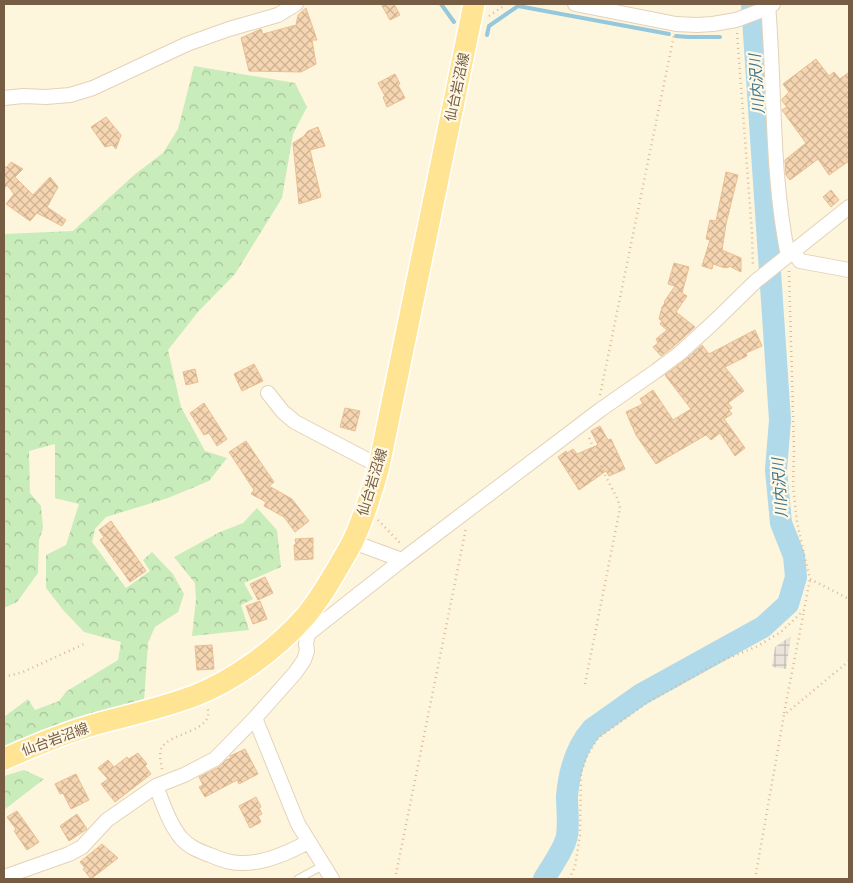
<svg xmlns="http://www.w3.org/2000/svg" width="853" height="883" viewBox="0 0 853 883" font-family="'Work Sans','Noto Sans JP',sans-serif">
<style>
.industrial{fill:url(#industrial-grid)}
.forest{fill:url(#forest-crowns)}
.lines{fill:none;stroke-linecap:round;stroke-linejoin:round}
.stream{stroke:#95c8dc;stroke-width:4}
.river{stroke:#b0dae9;stroke-width:22}
.building{fill:url(#building-cross-hatch);stroke:#eabe91}
.service-casing{stroke:#e3d2b8;stroke-width:9}
.minor-casing{stroke:#e3d2b8;stroke-width:16}
.primary-casing{stroke:#fff;stroke-width:24}
.path{stroke:#dbb995;stroke-width:2.5;stroke-dasharray:1 4;stroke-linecap:butt}
.service{stroke:#fff;stroke-width:7}
.minor{stroke:#fff;stroke-width:14}
.primary{stroke:#ffe493;stroke-width:21}
.labels{text-anchor:middle;dominant-baseline:central;stroke-width:4.5;stroke-linejoin:round;paint-order:stroke}
.street-label{font-size:14px;fill:#765c43;stroke:#fff8e5}
.water-label{font-size:15px;font-style:italic;fill:#3c748b;stroke:#fff8e5}
</style>
<defs>
<pattern id="industrial-grid" width="8" height="8" patternUnits="userSpaceOnUse" patternTransform="scale(1.25)"><rect width="8" height="8" fill="#ebe4da"/><path d="M0 4h8M4 0v8" fill="none" stroke="#c3bcb2"/></pattern>
<pattern id="forest-crowns" width="20" height="18" patternUnits="userSpaceOnUse" patternTransform="scale(1.25)"><rect width="20" height="18" fill="#c9ecbb"/><path d="M2 6a3 3 0 1 1 6 0M12 15a3 3 0 1 1 6 0" fill="none" stroke="#a8c29a"/></pattern>
<pattern id="building-cross-hatch" width="8" height="8" patternUnits="userSpaceOnUse" patternTransform="scale(1.25)"><rect width="8" height="8" fill="#f6d6b2"/><path d="M0 0l8 8M0 8l8-8" fill="none" stroke="#ccb192"/></pattern>
</defs>
<rect width="100%" height="100%" fill="#fef5dd"/>
<path class="industrial" d="M791 636 786 669 772 667 775 647Z"/>
<path class="forest" d="M194 66 295 83 307 107 293 134 282 198 235 274 198 312 168 350 181 407 205 451 227 458 209 481 168 498 106 517 95 529 92 542 126 588 150 571 143 560 152 552 173 574 184 594 178 612 155 627 148 643 144 701 92 713 4 749V717L28 699 35 710 59 701 67 691 118 660 121 642 84 632 64 611 46 588V555L66 545 79 504 55 498V444L29 451 30 493 41 506 43 528 39 540 38 573 17 602 4 608V234L73 231 134 175 163 153 178 129Z
M257 508 277 530 281 567 244 583 253 599 241 605 249 630 192 636 196 599 195 583 174 557 220 532 243 523Z
M24 770 44 779 4 810V776Z"/>
<g class="lines">
<path class="stream" d="M441 4 454 22
M747 29 754 26
M487 35 489 26 518 6 669 34
M676 36 688 37H720"/>
<path class="river" d="M544 879C550 869 566 846 567 835 569 823 567 809 567 796 569 773 576 747 592 729L640 695 763 627 788 604 796 577 794 556 781 523 776 470 780 420 752 4"/>
</g>
<path class="building" d="M381 4H394L400 15 390 20Z
M306 8 317 40H312L316 64 301 72 249 71 241 38 261 29 263 34 296 25 298 15Z
M816 59 829 76 834 72 840 79 849 72V161L829 175 818 159 790 180 786 175 785 160 806 143 782 110 787 107 782 101V99L789 92 783 84Z
M395 74 400 84 398 85 405 98 387 107 383 97 385 96 378 83Z
M106 117 121 135 116 149 112 145 105 147 91 127Z
M318 127 325 146 310 150 321 197 299 204 293 143 303 137 308 131Z
M11 162 23 169 15 177 33 195 50 177 58 187 47 207 66 220 62 226 37 213 30 221 6 204 14 194 7 185 4 189V165L6 168Z
M726 172 738 175 726 224 722 250 741 258V272L729 266 728 268 726 267 725 268 713 264 712 269 702 266 710 240 706 239 710 220 716 221Z
M831 190 839 200 831 207 823 197Z
M674 263 689 267 682 293 687 296 676 312 695 327 674 346 661 356 653 347 658 343 656 339 667 330 660 324 662 321 659 319 662 307 665 303 664 302 675 286 668 284Z
M755 330 762 346 746 353 747 356 725 367 744 391 728 403 732 408 729 410 732 414 724 419 745 448 735 456 720 433 711 440 706 435 656 464 636 435 626 412 643 404 640 399 653 390 673 420 691 409 665 375 685 360 702 345 709 354Z
M254 364 263 381 242 391 234 374Z
M195 369 198 382 186 385 183 372Z
M204 403 227 439 217 446 209 433 204 435 190 413Z
M345 408 360 411 355 431 340 427Z
M600 426 608 440 611 439 625 469 609 476 606 471 579 490 558 457 566 451 567 453 573 449 577 454 598 445 591 431Z
M246 441 274 482 269 486 292 499 309 521 295 532 284 517 264 506 266 502 251 494 254 490 229 452Z
M111 521 146 571 130 582 100 540 104 537 99 530Z
M313 538V559L295 560 294 545 296 544 295 539Z
M265 577 273 593 258 600 250 584Z
M260 601 267 619 253 624 246 606Z
M212 645 214 669 197 670 195 646Z
M245 749 258 774 239 784 237 780 205 797 199 787 203 785 199 777 219 767 226 760 231 758 230 756Z
M138 753 147 764 145 766 151 774 115 802 101 784 108 779 98 768 108 760 114 767 127 757 129 759Z
M76 774 89 800 71 809 63 793 60 794 55 784Z
M256 797 261 807 259 808 262 814 258 816 261 822 250 828 239 806Z
M17 811 39 842 27 850 14 831 16 829 7 817Z
M77 814 87 829 69 841 60 826Z
M102 844 118 858 91 879 83 869 85 868 80 862Z"/>
<g class="lines">
<g class="service-casing">
<path id="service" d="M298 879 324 865"/>
</g>
<g class="minor-casing">
<path id="minor" d="M575 4 676 24 697 25 713 24 736 20 768 8 773 4
M768 4C775 88 771 173 788 256
M4 98 23 96 46 97 70 95 93 88 187 44 229 29 278 15 296 4
M794 252 800 261 849 270
M268 393 283 412 295 422 379 466
M353 542 402 560 600 410 656 371 680 353 714 322 756 281 849 207
M156 786C163 804 169 823 181 838 189 847 199 851 210 855 219 859 231 863 240 863 264 864 288 853 308 842
M4 877 69 854 82 847 107 820 156 786 184 775 215 759 255 718
M332 879 298 824 255 718 295 673 304 660 307 651 306 644 308 634 402 560"/>
</g>
<g class="primary-casing">
<path id="primary" d="M4 759C34 746 64 733 96 724 129 715 162 708 194 696 235 680 275 650 304 618 318 602 329 583 340 564 344 557 349 549 353 541 364 517 372 492 379 466L474 4"/>
</g>
<path class="path" d="M489 16 505 5V4
M737 33 752 233 753 267
M789 271 794 450 793 486 797 522 804 554 810 579 849 599
M600 395 674 35
M378 520 402 545
M4 677 23 672 84 644
M585 684 620 508 618 500 604 473 588 435
M784 713 804 611
M162 769C161 763 159 755 161 749 168 732 217 732 207 707
M395 879 466 528
M569 879 575 867 580 834 581 773 587 756 598 738 648 702 721 661 756 647 781 632 804 610 810 579
M755 879 784 715 849 661"/>
<use href="#service" class="service"/>
<use href="#minor" class="minor"/>
<use href="#primary" class="primary"/>
</g>
<g class="labels">
<g class="street-label">
<text transform="translate(457 87) rotate(-78)">仙台岩沼線</text>
<text transform="translate(372 482) rotate(-73)">仙台岩沼線</text>
<text transform="translate(55 739) rotate(-20)">仙台岩沼線</text>
</g>
<g class="water-label">
<text transform="translate(757 84) rotate(-94)">川内沢川</text>
<text transform="translate(780 488) rotate(-94)">川内沢川</text>
</g>
</g>
<rect width="853" height="883" fill="none" stroke="#765c43" stroke-width="10"/>
</svg>
